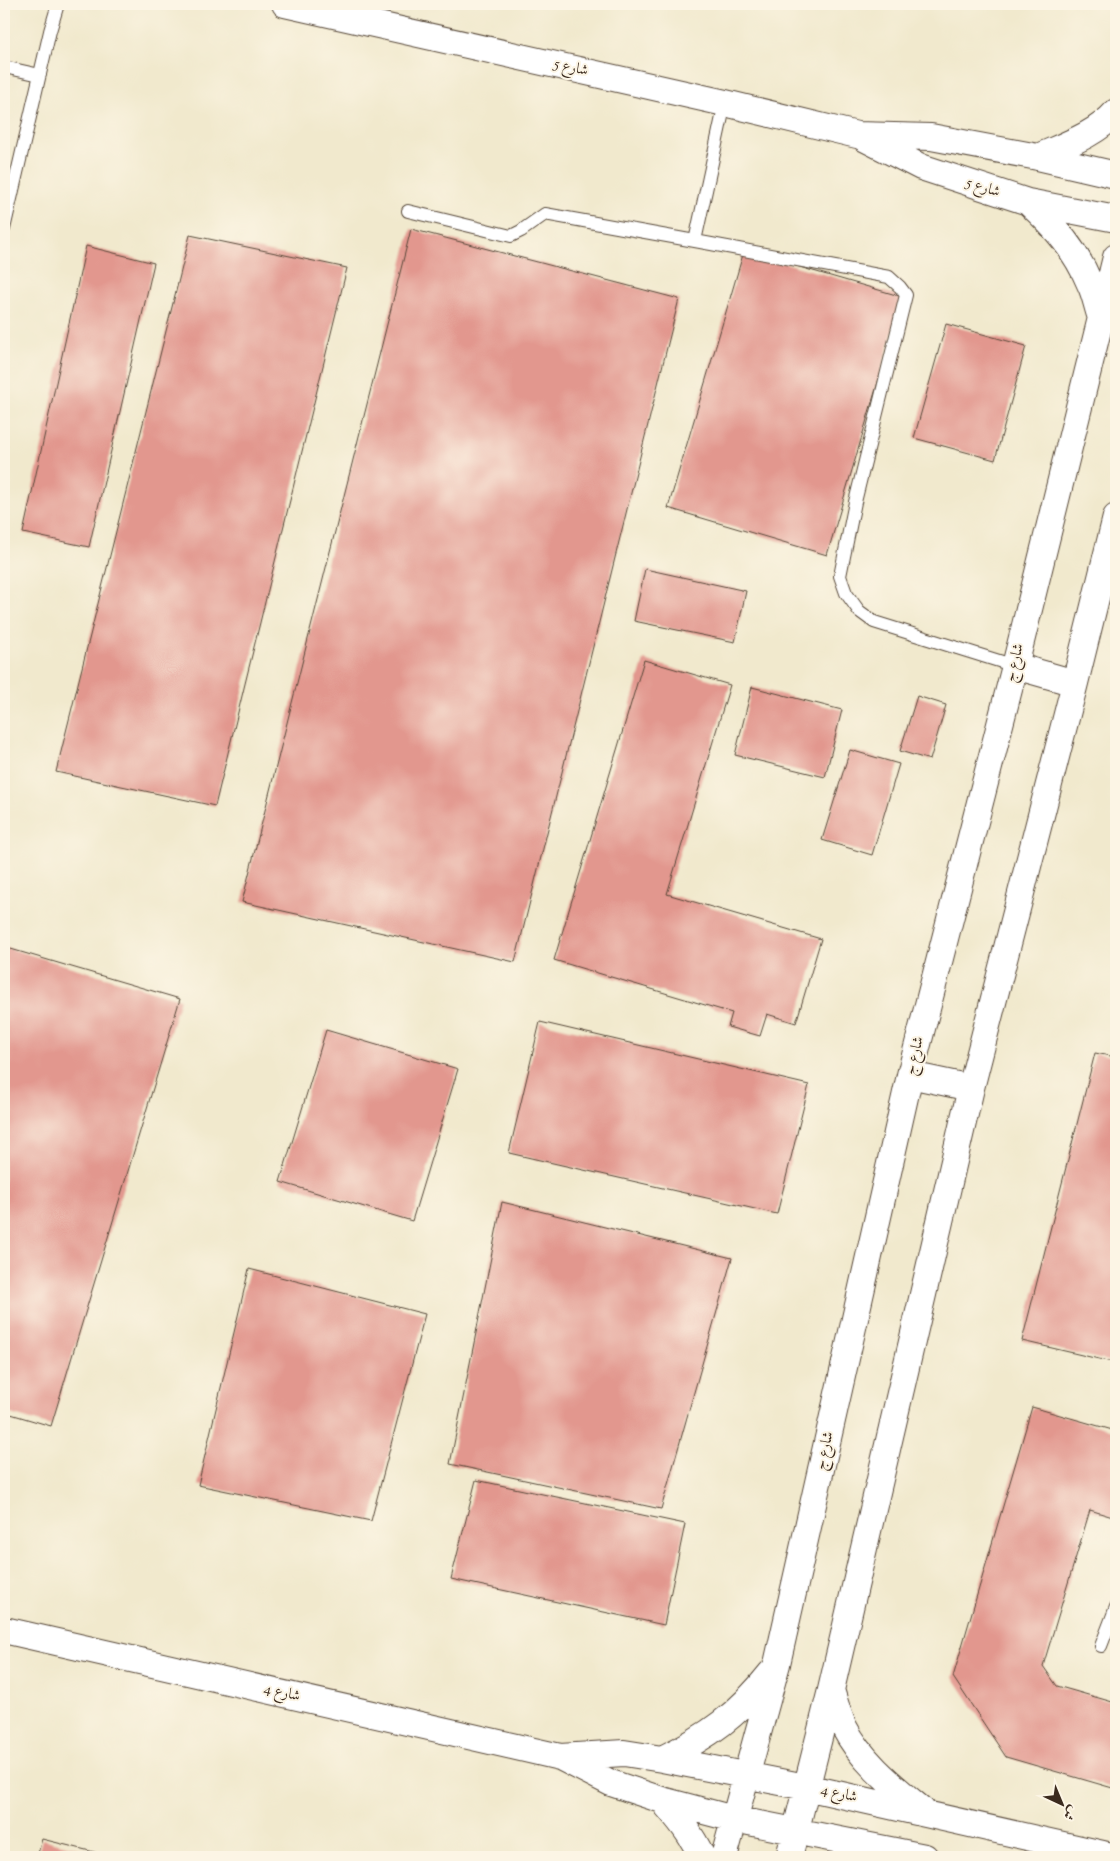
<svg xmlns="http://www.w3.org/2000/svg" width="1120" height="1861" viewBox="0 0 1120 1861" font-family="'Sorts Mill Goudy',Amiri,serif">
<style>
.building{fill:#e2978e}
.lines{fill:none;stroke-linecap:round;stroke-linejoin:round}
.service-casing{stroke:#564738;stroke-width:14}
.minor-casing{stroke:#564738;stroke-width:28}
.service{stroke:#fff;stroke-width:12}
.minor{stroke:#fff;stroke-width:26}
.labels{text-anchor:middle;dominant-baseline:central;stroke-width:4;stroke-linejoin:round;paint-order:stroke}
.street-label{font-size:15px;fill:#3b2a1e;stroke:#fcf5e5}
</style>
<rect width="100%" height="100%" fill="#fcf5e5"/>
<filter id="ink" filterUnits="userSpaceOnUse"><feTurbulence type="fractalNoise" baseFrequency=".02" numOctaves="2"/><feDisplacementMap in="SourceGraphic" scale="10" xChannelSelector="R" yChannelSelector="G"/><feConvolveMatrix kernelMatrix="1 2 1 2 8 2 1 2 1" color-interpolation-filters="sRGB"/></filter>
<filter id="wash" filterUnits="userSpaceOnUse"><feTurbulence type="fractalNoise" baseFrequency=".0096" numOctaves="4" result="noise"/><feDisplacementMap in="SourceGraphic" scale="20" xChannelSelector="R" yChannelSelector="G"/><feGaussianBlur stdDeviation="1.12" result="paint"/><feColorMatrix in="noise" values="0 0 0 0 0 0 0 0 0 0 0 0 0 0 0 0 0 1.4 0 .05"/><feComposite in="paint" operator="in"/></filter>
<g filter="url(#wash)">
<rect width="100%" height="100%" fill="#f1e9cd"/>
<g id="blocks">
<path class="building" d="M411 229 679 299 515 962 242 902Z
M190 235 347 268 215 806 56 772Z
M86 246 154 263 89 547 23 533Z
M744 251 903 297 827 555 668 508Z
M946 324 1026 346 995 460 914 438Z
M645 569 746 591 735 642 634 621Z
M644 660 730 685 667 894 821 939 796 1023 767 1014 760 1036 728 1027 732 1013 554 960Z
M752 687 842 710 825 777 735 755Z
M917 696 946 705 930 760 900 751Z
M850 750 899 764 872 855 822 840Z
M4 947 180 999 51 1426 4 1412Z
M540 1022 809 1085 777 1214 509 1153Z
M326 1030 458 1069 412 1221 280 1182Z
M1095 1053 1116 1057V1363L1022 1341Z
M502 1202 732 1258 661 1509 450 1464Z
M249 1269 425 1314 371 1521 198 1485Z
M1032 1407 1116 1431V1518L1090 1510 1043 1666 1057 1686 1116 1703V1789L1006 1757 953 1677Z
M476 1480 685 1524 664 1625 451 1579Z
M42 1839 114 1857H37Z"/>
</g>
</g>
<g filter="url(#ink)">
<use href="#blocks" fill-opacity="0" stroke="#564738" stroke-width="1"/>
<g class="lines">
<g class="service-casing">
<path id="service" d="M4 67 40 75
M725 103 695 241 889 277 900 287 906 295 855 502 840 576 846 593 859 611 874 622 1015 666
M408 211 511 236 521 231 545 214 695 241
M4 229 50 31 58 4
M1101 1646 1116 1607"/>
</g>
<g class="minor-casing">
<path id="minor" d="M285 4 725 103 857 135 931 137 1038 157 1116 175
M864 138 921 167 1028 202 1116 219
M1038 157C1065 145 1097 134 1116 112
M1029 203C1055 227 1076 250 1090 284 1095 294 1097 307 1101 318
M1015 666 1075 683
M910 1075 971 1088
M4 1630 560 1757 611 1783 662 1800 734 1819 925 1857
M831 1690C835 1702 838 1715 844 1727 862 1762 893 1786 922 1810
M560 1757 624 1753 662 1759 806 1787 1116 1857
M662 1759C709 1736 738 1715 771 1673
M662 1800C678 1818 692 1835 702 1857
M724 1857 777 1664 910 1075 1015 666 1116 257
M789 1857 831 1690 971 1088 1075 683 1116 517"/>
</g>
<use href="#service" class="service"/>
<use href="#minor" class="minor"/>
</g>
</g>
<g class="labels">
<g class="street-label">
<text transform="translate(571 68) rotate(13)">شارع 5</text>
<text transform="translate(983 188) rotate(18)">شارع 5</text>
<text transform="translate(1015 663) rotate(-76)">شارع ج</text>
<text transform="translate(915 1056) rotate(-76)">شارع ج</text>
<text transform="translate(825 1451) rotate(-77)">شارع ج</text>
<text transform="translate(282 1693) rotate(13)">شارع 4</text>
<text transform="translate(839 1794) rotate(13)">شارع 4</text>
</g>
</g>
<rect width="1120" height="1861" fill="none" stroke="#fcf5e5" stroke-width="20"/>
<g transform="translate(1062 1804) rotate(136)" stroke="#fcf5e5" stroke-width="4" paint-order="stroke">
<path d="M0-4L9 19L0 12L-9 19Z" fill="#3b2a1e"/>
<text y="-8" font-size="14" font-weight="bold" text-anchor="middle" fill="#3b2a1e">ش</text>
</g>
</svg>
